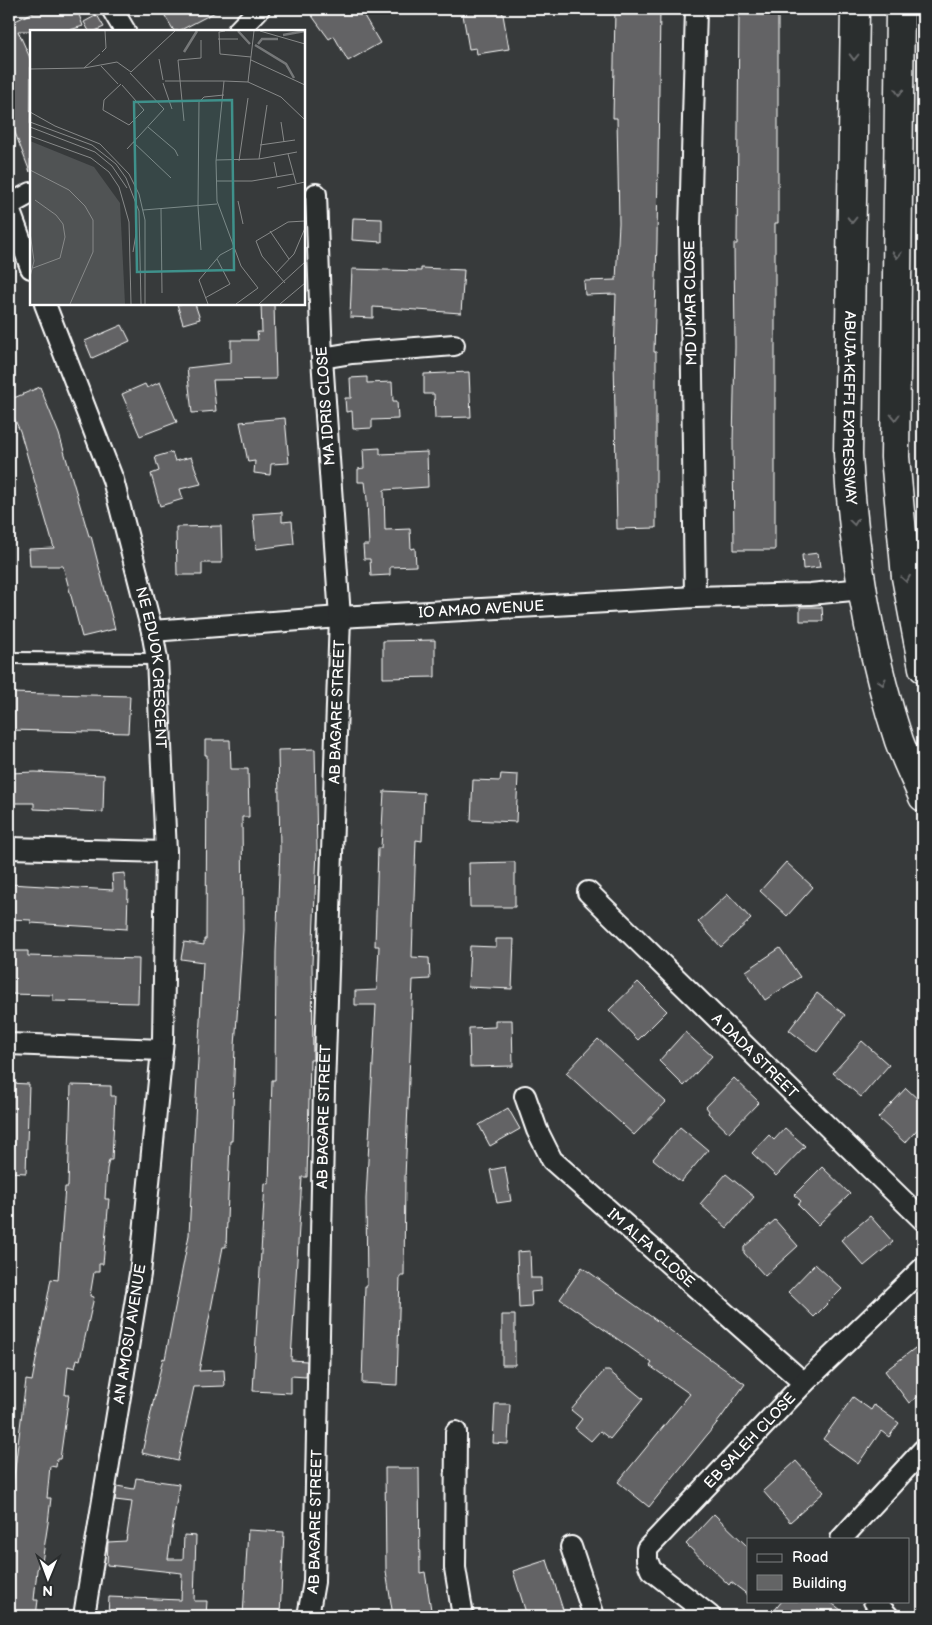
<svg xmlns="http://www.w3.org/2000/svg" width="932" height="1625" viewBox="0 0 932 1625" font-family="'Balsamiq Sans',sans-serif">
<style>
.building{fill:#636465;stroke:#fff}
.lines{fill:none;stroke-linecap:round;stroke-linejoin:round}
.lane-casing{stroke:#fff;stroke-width:14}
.street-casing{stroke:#fff;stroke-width:24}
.highway-casing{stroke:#fff;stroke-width:31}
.lane{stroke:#2a2d2e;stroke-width:10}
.street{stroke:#2a2d2e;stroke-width:20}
.highway{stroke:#2a2d2e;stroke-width:28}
.oneway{stroke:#6a6c6d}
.labels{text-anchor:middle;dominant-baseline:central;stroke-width:4;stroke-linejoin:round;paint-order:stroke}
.street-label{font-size:15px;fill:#fff;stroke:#2a2d2e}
.inset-river{fill:none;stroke:#767879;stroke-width:2.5}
.inset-road{fill:none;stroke:#878989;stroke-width:1}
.view{fill:#3f918b;fill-opacity:0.15;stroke:#3f918b;stroke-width:2.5}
.inset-edge{fill:none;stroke:#fff;stroke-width:2.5}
</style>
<rect width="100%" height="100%" fill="#373a3b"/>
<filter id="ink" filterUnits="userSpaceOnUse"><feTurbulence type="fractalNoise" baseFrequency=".02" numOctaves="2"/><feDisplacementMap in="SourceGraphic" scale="10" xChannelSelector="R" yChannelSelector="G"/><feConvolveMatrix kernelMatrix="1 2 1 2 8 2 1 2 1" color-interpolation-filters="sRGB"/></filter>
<g filter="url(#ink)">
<path class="building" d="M33 9H77L83 26 67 31H18L31 60 30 172 9 117V13L13 22 34 12Z
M161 9H221L179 31H174Z
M307 9H360L380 43 348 61 334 36 329 39Z
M462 9H502L509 49 477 54 476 48 469 49Z
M615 9H660L657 241 654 352H656V528L617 529 614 357 616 294 585 295 584 281 616 280 619 223 617 118H613Z
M739 9H778V223H775V550H734L733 442 735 347 734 244H737Z
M97 15 104 27 95 31H89L84 22Z
M353 218 382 219V242L352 240Z
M421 268 464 270 461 313 373 307V318L350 317 352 269 421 271Z
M177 304H195L200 319 183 324Z
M261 304H274L276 379 213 380 216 411 192 413 187 368 231 363V340H258L257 332H262Z
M122 325 130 341 92 358 85 341Z
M469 372 471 417 435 418 434 394H424V374Z
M367 377V383L392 382 393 401H397L398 419 372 420V428L353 429 352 411 346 412 345 398H351L350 378Z
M160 382 177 422 140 436 122 394 145 384 147 388Z
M40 387 59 434 89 536H91L115 629 82 637 63 566H30L29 549 54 548 20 431 9 407V400Z
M285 418 289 463 271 464 270 475 254 473 255 461 248 462 240 422Z
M380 448V454L427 452 428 487 384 490 385 530 410 529 411 549 415 548 416 566 390 567V575L371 576 370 559H364L363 545H369L367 499 365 482H358V469L364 468 363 449Z
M172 452 175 461 191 457 201 484 180 489 183 499 160 506 151 474 159 471 155 457Z
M282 512V522L292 521 294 544 256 549 253 514Z
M221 526 222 563H202V575H177L176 527Z
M818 553 820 567 803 569 802 555Z
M800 607H822L823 621H800Z
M435 640V677L383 678V641Z
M9 693 130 696 128 733 9 730Z
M205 740H230L231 769H248L249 817H242L243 930 235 1046 232 1141H230L226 1247H223L199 1371 224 1370 225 1386 194 1387 178 1461 142 1453 163 1358 165 1359 189 1235 203 962 181 959 184 942 204 945V939H206L207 755H205Z
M315 749 317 851 312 963 313 1060H310L307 1177H302L291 1360 307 1361 306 1377 291 1376V1393L253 1391 265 1183 269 1184 272 1080H275L276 952 280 848 278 750Z
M35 772 104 775 103 812 34 809V803H9V773Z
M501 774 518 775 516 822 471 820 473 780 500 781Z
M384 791 424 793 422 841 416 840 412 957 429 958 430 979 413 980 405 1178 404 1276H400L397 1385 362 1383 365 1286H367L366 1199 376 1005H355V991L377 990 379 946H375L378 848H381Z
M515 862V907H470L469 863Z
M786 862 813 887 787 916 760 891Z
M125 873 126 890H128L127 929 31 923V920L9 919V884L113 890 112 874Z
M728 894 751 919 721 947 698 922Z
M496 939H514L512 989 468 987 470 946 496 947Z
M780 948 800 977 765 1000 746 971Z
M9 951H28V956L139 959 138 1003 53 1001V995L9 994Z
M638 982 667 1011 638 1040 609 1010Z
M817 993 845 1015 817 1052 789 1030Z
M495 1020H512L513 1066 470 1067 469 1028 495 1027Z
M685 1032 712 1056 684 1086 659 1061Z
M598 1039 666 1102 634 1135 566 1073Z
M862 1041 889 1065 861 1097 833 1073Z
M734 1078 759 1102 729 1133 708 1113 709 1111 706 1107Z
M9 1083 29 1084 26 1173 9 1172Z
M71 1085 111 1086V1096H115L112 1160H109L107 1169 105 1199H109L103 1264H99V1272H94L90 1296 94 1297 80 1360 77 1359 75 1368 68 1366 65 1395H69L60 1459H57L56 1467 50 1466 47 1498H51L48 1523 42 1562H39L37 1570 34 1600H38L36 1616H9V1484H13L26 1380 32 1381 51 1279 58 1280 65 1187H68Z
M906 1088 923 1104V1123L905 1143 878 1118Z
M508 1108 520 1129 490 1146 479 1125Z
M680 1127 708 1150 681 1182 653 1159Z
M785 1128 805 1146 776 1176 752 1153 769 1135 774 1140Z
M505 1167 511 1201 497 1203 490 1170Z
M822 1167 850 1194 818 1225 798 1205 801 1201 794 1195Z
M726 1174 754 1197 727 1228 700 1204Z
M870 1216 893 1242 864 1266 841 1240Z
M775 1220 798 1246 765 1276 744 1253V1247Z
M530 1251 531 1278H541V1291L531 1292 532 1307 519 1308 517 1252Z
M815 1264 842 1289 814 1317 788 1292Z
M582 1267 745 1384 720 1419 649 1507 618 1482 690 1394 650 1366 652 1363 560 1299Z
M502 1315H515V1365H502Z
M923 1342V1393L909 1403 885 1371Z
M604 1371H609L643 1399 610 1439 600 1431 591 1441 575 1428 582 1419 571 1410Z
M853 1397 871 1410 874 1405 899 1423 889 1437 881 1431 858 1464 823 1439Z
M495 1404H510L508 1444 493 1443Z
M796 1461 824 1492 790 1522 763 1491Z
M385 1468H419L420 1573 425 1572 432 1616H393L386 1571Z
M136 1478 179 1484 168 1559H183L184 1535 196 1536 194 1601H207L206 1616H108L109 1597 181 1600 182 1573 107 1565 108 1542 126 1541 132 1502 115 1500 117 1486 134 1489Z
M714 1514 748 1547V1595L731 1582 729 1585 686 1544Z
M248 1530 284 1532 280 1616H243Z
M547 1560 565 1616H527L513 1571Z
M782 1601H829L849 1616H770Z"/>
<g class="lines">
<g class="lane-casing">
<path id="lane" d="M9 658 157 659"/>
</g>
<g class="street-casing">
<g id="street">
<path d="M112 9 125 31"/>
<path d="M238 31 259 9"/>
<path d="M9 205 31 193"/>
<path d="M9 209 31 268"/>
<path id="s1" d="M45 304 113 480 152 631 157 659 166 852 163 1040 140 1274 84 1616"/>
<path d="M322 358 352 353 454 345"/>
<path d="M695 597 690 228 696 9"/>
<path id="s2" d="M152 631 340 617 695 597 810 594 863 589"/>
<path d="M9 848 166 852"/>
<path id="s3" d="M588 892 923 1220"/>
<path d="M9 1044 162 1050"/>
<path id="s4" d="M525 1096 537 1130 552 1160 804 1383"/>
<path d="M456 1432 455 1568 463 1616"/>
<path d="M841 1539 923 1450"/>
<path d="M571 1547 594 1616"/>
<path d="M874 1601 888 1616"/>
<path id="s5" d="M308 1616 314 1582 324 1088 340 617 322 358 316 194"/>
<path id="s6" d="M710 1616 651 1570 647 1560V1549L804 1383 923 1268"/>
</g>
</g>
<g class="highway-casing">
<g id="highway">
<path id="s7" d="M855 9 848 454C853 550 869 649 899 741 906 760 915 778 923 797"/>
<path d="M900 9 895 457 906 577 923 668"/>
</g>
</g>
<use href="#lane" class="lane"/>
<use href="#street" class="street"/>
<use href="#highway" class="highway"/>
</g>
<defs><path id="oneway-chevron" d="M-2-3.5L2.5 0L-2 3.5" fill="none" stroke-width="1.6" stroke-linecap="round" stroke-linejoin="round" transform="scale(1.25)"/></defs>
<g class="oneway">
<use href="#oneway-chevron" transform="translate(854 57) rotate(91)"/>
<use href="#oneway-chevron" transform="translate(899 92) rotate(91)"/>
<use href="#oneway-chevron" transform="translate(852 220) rotate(91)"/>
<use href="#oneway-chevron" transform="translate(897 255) rotate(91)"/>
<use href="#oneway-chevron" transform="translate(895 417) rotate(90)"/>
<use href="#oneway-chevron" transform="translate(854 522) rotate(82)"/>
<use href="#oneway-chevron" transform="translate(906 579) rotate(81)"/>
<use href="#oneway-chevron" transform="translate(882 682) rotate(75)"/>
</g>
</g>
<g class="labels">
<g class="street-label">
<text transform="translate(691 303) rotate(-91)">MD UMAR CLOSE</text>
<text transform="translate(326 406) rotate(-94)">MA IDRIS CLOSE</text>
<text stroke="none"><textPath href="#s7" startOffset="399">ABUJA-KEFFI EXPRESSWAY</textPath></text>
<text stroke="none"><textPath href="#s2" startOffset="330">IO AMAO AVENUE</textPath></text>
<text stroke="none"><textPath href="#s1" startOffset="381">NE EDUOK CRESCENT</textPath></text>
<text stroke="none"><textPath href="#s5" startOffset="905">AB BAGARE STREET</textPath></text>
<text stroke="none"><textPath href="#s3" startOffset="234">A DADA STREET</textPath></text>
<text stroke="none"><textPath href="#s5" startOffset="500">AB BAGARE STREET</textPath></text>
<text stroke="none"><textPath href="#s4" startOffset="202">IM ALFA CLOSE</textPath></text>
<text transform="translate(130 1334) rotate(-81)">AN AMOSU AVENUE</text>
<text stroke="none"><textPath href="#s6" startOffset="246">EB SALEH CLOSE</textPath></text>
<text stroke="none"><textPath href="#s5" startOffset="95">AB BAGARE STREET</textPath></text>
</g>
</g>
<g transform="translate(30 30)">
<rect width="275" height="275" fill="#373a3b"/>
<path d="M0 111 64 137 90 173 95 274H0Z" fill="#505354"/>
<path class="inset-river" d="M208 1 220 14M253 5 275 1M228 14 232 9H248M225 15 256 34 264 48M154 22 167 1"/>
<path class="inset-road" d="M195 1 189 2 190 24 221 27M230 1 275 14M188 9H208M72 22 76 18 75 1M129 29 133 50M221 30 275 55M71 36 88 54M54 38 87 32 101 42 145 1M0 39 54 38 70 24M135 51H194M218 52 224 1M133 53 142 79M89 56 91 54 74 70 73 80 99 95 114 80 92 55M0 82 25 96 70 114 99 144 109 164 115 190V274M154 91 148 30 171 28V10M0 92 62 115 86 134 96 148 109 181 111 274M251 92 254 112M0 97 65 122 82 136 97 158M118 97 145 120 148 126M0 106 61 128 79 142 89 157 99 192 101 274M103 112 141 148M230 115 265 110M97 119 134 79 100 43M258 124 266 153M229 129 237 75M186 130 229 129 267 122M209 131 218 68M244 132 247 147M0 140 39 160 55 176 63 190V222L40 274M186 151H222L263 144M247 158 275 152M208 171 213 194M131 179 132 263M113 180 187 174M240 201 259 229M0 202 4 231 0 247M171 220 168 176 169 72 174 67 194 65M103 222 106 204M3 238 30 228 35 207 33 194 26 185 5 170M246 243 264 224 275 198M255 253 232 226 226 211 258 192 275 191M175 268 200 254 187 229M178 274 169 250 190 225 203 218M206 274 228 258 211 236 187 171 186 131 194 51 218 52 251 67 275 90M229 274 275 232M250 274 275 253"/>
<path class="view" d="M202 70 204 240 107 242 104 72Z"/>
<rect width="275" height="275" class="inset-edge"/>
</g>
<rect width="932" height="1625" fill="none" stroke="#2a2d2e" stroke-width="30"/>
<rect x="15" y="15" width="902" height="1595" fill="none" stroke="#fff" stroke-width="2" filter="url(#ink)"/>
<rect x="747" y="1538" width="162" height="65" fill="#2a2d2e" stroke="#7f8182"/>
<rect x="757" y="1554" width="25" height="8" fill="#2a2d2e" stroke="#7f8182"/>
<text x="792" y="1562" font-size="15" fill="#ffffff">Road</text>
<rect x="757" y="1575" width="25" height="15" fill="#636465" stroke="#7f8182"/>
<text x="792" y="1588" font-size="15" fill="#ffffff">Building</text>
<g transform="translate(48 1578) rotate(181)" stroke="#2a2d2e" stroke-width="4" paint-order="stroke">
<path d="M0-4L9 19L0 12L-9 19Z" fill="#ffffff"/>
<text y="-8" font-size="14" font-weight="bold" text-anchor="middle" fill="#ffffff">N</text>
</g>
</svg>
